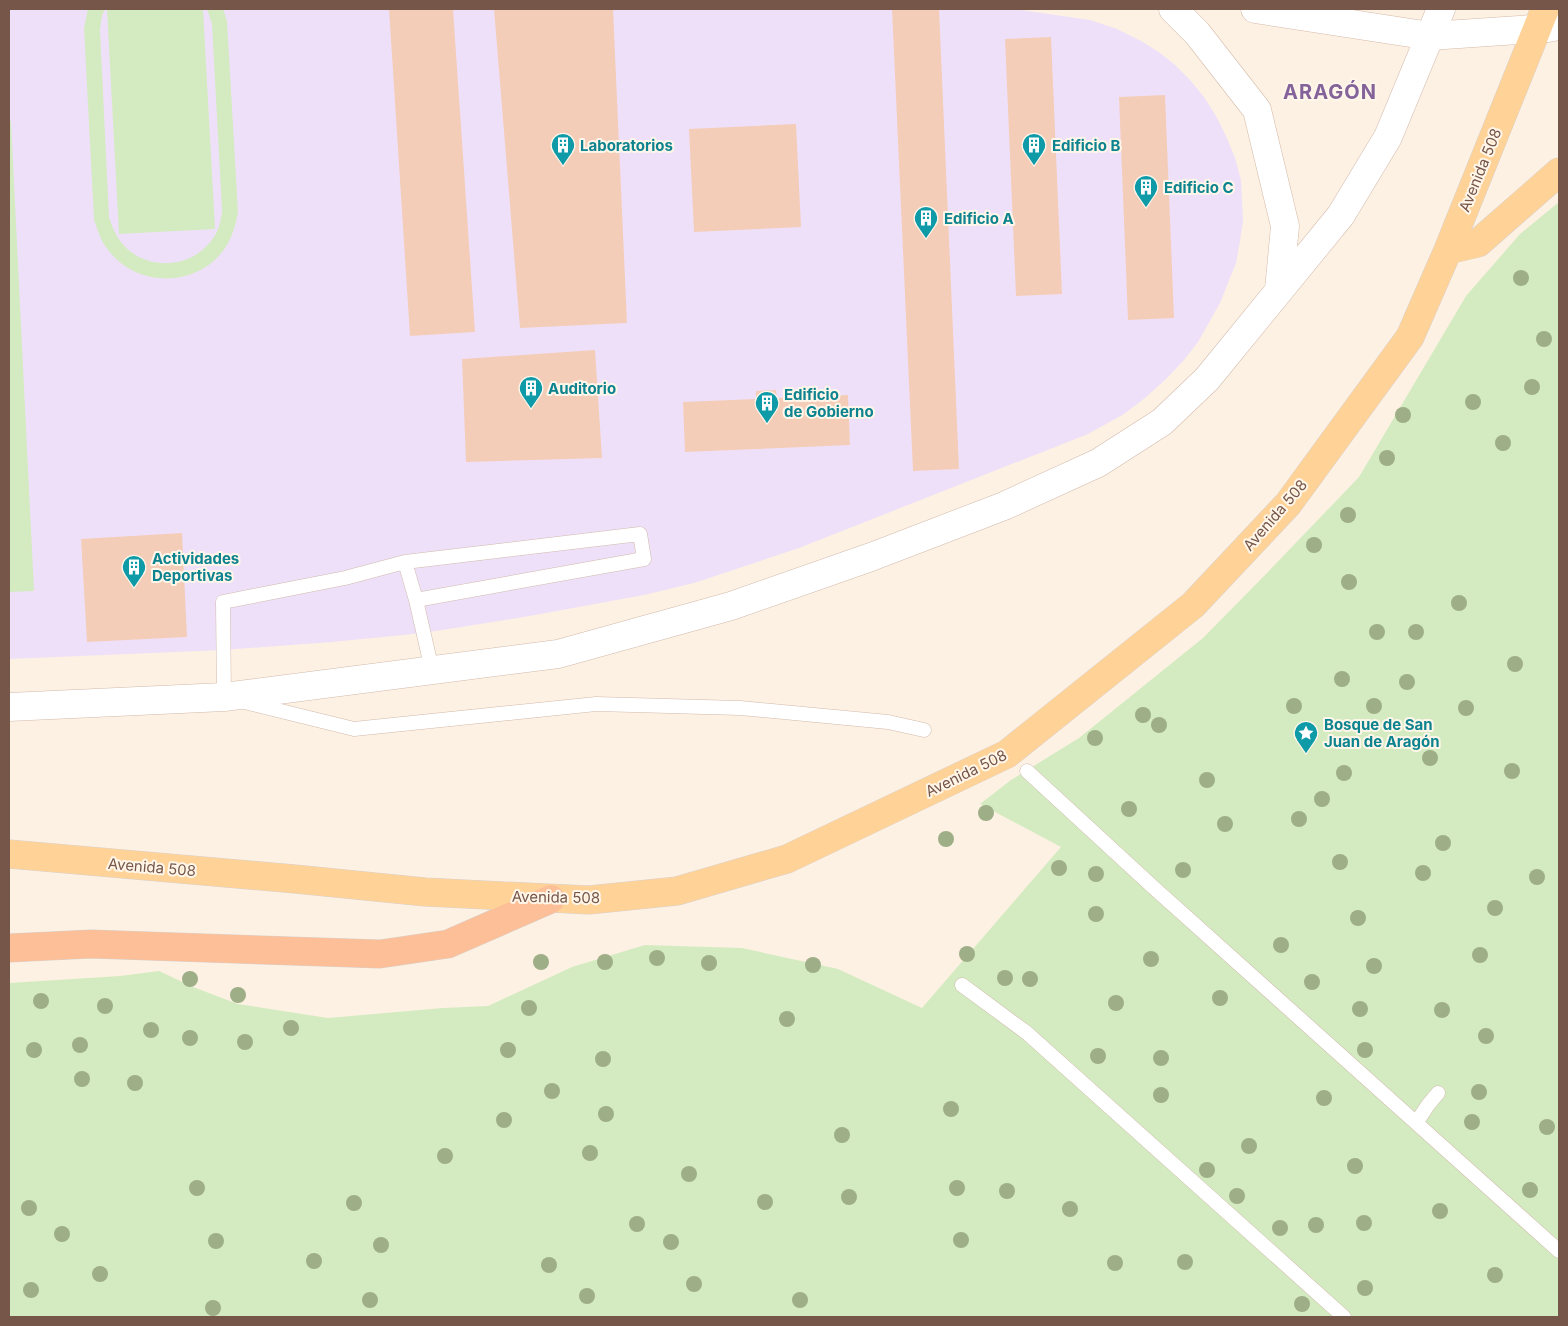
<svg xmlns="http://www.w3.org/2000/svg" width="1568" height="1326" viewBox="0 0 1568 1326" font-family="Inter,sans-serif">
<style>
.education{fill:#efe0f9}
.green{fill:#d4ebc1}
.building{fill:#f4cdb9}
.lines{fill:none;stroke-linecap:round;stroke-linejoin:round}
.service-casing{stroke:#d1baac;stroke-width:15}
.tertiary-casing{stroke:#d1baac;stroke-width:29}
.secondary-casing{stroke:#d4baa9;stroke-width:29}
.primary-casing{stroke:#d9d0cc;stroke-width:29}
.trunk-casing{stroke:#d9d0cc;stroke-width:29}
.service{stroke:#fff;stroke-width:14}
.tertiary{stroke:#fff;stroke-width:28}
.secondary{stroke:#fff;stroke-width:28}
.primary{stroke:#ffd398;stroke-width:28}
.trunk{stroke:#fcbf98;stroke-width:28}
.tree{fill:#9eae87}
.labels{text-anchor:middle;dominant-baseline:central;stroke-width:4;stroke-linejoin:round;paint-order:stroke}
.culture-label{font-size:15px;font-weight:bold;fill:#0d838f;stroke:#fff6ea;text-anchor:start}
.street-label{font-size:15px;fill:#765648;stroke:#fff6ea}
.district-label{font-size:20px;font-weight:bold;letter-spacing:1px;fill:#84639a;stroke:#fff6ea}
</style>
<rect width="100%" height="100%" fill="#fdf1e3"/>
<path class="education" d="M9 9H1014L1090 20 1117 29 1143 42 1160 53 1175 65 1190 80 1204 97 1216 116 1226 136 1235 158 1241 180 1243 221 1240 241 1236 263 1220 303 1198 342 1184 360 1166 379 1145 398 1124 414 1088 434 799 548 694 583 644 595 524 617 423 633 332 642 223 650 9 659Z"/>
<path class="green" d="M88 9H105L102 16 100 30 109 217C112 226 115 234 121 242 144 272 193 270 214 237 219 229 221 220 222 211L212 24 207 9H223L227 21 238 212C236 223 233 235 227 245 202 287 139 290 109 251 101 242 98 231 94 220L84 28Z
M132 9H203L215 229 119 234 107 10Z
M9 121H11L34 591 9 592Z
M1559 202V1317H9V983L120 976 159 971 193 987 238 1004 328 1018 443 1008 488 1006 572 967 645 945 742 948 838 969 922 1008 1061 847 980 804 1011 780 1079 738 1203 638 1266 574 1359 477 1466 296 1520 234Z"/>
<path class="building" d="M389 9H453L475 332 410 336Z
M494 9H613L627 323 520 328Z
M892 9H939L959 469 913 471Z
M1051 37 1062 294 1016 296 1005 39Z
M1165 95 1174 318 1128 320 1119 97Z
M796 124 801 227 694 232 689 129Z
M595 350 602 458 466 462 462 359Z
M776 390 777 398 848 395 850 445 685 452 683 402 756 399V391Z
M182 533 187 637 87 642 81 539Z"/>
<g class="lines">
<g class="service-casing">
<path id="service" d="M405 562 416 600 432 670
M416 600 644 559 640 534 405 562 345 578 223 602 224 697 354 729 596 704 740 708 888 722 924 730
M1027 771 1153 887 1559 1251
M962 985 1027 1033 1344 1317
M1416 1123 1428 1105 1438 1093"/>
</g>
<g class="tertiary-casing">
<path id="tertiary" d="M9 707 224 697 558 654 731 606 871 557 1004 506 1098 463 1162 422 1207 379 1341 215 1388 137 1441 9"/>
</g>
<g class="secondary-casing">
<path id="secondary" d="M1173 9 1197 33 1257 110 1285 226 1279 290
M1255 9 1430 36 1548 28 1559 26"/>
</g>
<g class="primary-casing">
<path id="primary" d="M1448 250 1478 243 1559 172
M9 854 295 879 425 892 589 900 677 891 787 859 1007 754 1193 605 1288 504 1410 337 1448 250 1545 9"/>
</g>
<g class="trunk-casing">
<path id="trunk" d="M9 948 91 944 380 954 448 944 551 899"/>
</g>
<use href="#service" class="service"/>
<use href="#tertiary" class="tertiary"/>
<use href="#secondary" class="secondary"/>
<use href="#primary" class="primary"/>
<use href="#trunk" class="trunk"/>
</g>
<g class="tree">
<circle cx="1521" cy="278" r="8"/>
<circle cx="1544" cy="339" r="8"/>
<circle cx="1532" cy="387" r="8"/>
<circle cx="1473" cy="402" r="8"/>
<circle cx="1403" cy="415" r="8"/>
<circle cx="1503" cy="443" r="8"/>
<circle cx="1387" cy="458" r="8"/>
<circle cx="1348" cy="515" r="8"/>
<circle cx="1314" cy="545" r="8"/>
<circle cx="1349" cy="582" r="8"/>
<circle cx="1459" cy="603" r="8"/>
<circle cx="1377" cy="632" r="8"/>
<circle cx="1416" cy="632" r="8"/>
<circle cx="1515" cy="664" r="8"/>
<circle cx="1342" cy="679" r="8"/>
<circle cx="1407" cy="682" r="8"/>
<circle cx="1294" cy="706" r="8"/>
<circle cx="1374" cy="706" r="8"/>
<circle cx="1466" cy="708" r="8"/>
<circle cx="1143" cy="715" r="8"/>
<circle cx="1159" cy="725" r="8"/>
<circle cx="1095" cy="738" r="8"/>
<circle cx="1430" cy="758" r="8"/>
<circle cx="1512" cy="771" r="8"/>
<circle cx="1344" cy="773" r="8"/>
<circle cx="1207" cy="780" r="8"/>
<circle cx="1322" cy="799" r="8"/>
<circle cx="1129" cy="809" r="8"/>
<circle cx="986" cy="813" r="8"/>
<circle cx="1299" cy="819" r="8"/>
<circle cx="1225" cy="824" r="8"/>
<circle cx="946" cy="839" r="8"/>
<circle cx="1443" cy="843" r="8"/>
<circle cx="1340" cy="862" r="8"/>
<circle cx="1059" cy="868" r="8"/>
<circle cx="1183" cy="870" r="8"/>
<circle cx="1423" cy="873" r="8"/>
<circle cx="1096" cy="874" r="8"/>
<circle cx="1537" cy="877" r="8"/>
<circle cx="1495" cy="908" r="8"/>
<circle cx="1096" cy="914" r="8"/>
<circle cx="1358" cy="918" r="8"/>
<circle cx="1281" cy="945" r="8"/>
<circle cx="967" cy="954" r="8"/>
<circle cx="1480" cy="955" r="8"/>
<circle cx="657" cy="958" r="8"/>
<circle cx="1151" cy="959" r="8"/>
<circle cx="541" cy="962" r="8"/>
<circle cx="605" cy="962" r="8"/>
<circle cx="709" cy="963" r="8"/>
<circle cx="813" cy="965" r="8"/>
<circle cx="1374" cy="966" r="8"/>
<circle cx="1005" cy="978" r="8"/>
<circle cx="190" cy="979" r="8"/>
<circle cx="1030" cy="979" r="8"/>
<circle cx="1312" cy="982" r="8"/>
<circle cx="238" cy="995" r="8"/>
<circle cx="1220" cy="998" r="8"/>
<circle cx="41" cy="1001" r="8"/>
<circle cx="1116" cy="1003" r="8"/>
<circle cx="105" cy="1006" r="8"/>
<circle cx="529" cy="1008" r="8"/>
<circle cx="1360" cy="1009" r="8"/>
<circle cx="1442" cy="1010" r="8"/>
<circle cx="787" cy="1019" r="8"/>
<circle cx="291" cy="1028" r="8"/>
<circle cx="151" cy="1030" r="8"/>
<circle cx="1486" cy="1036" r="8"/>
<circle cx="190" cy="1038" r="8"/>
<circle cx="245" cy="1042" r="8"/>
<circle cx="80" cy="1045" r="8"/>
<circle cx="34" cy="1050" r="8"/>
<circle cx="508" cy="1050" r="8"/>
<circle cx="1365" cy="1050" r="8"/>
<circle cx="1098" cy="1056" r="8"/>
<circle cx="1161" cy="1058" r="8"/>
<circle cx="603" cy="1059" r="8"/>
<circle cx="82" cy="1079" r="8"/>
<circle cx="135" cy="1083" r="8"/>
<circle cx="552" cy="1091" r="8"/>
<circle cx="1479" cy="1092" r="8"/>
<circle cx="1161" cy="1095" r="8"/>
<circle cx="1324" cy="1098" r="8"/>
<circle cx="951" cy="1109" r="8"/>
<circle cx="606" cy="1114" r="8"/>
<circle cx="504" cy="1120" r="8"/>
<circle cx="1472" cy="1122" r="8"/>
<circle cx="1547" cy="1127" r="8"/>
<circle cx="842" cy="1135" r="8"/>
<circle cx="1249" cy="1146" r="8"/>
<circle cx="590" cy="1153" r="8"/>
<circle cx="445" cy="1156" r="8"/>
<circle cx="1355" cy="1166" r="8"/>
<circle cx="1207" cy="1170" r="8"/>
<circle cx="689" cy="1174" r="8"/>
<circle cx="197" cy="1188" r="8"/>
<circle cx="957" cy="1188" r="8"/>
<circle cx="1530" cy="1190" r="8"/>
<circle cx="1007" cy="1191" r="8"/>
<circle cx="1237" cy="1196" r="8"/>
<circle cx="849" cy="1197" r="8"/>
<circle cx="765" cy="1202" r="8"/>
<circle cx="354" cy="1203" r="8"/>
<circle cx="29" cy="1208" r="8"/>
<circle cx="1070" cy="1209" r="8"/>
<circle cx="1440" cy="1211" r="8"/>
<circle cx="1364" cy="1223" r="8"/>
<circle cx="637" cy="1224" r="8"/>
<circle cx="1316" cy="1225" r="8"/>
<circle cx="1280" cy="1228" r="8"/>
<circle cx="62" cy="1234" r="8"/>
<circle cx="961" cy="1240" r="8"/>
<circle cx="216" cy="1241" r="8"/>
<circle cx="671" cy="1242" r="8"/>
<circle cx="381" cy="1245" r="8"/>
<circle cx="314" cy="1261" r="8"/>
<circle cx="1185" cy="1262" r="8"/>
<circle cx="1115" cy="1263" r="8"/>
<circle cx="549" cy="1265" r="8"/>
<circle cx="100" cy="1274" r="8"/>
<circle cx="1495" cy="1275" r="8"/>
<circle cx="694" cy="1284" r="8"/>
<circle cx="1365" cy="1288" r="8"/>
<circle cx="31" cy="1290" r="8"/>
<circle cx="587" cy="1296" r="8"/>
<circle cx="370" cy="1300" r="8"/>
<circle cx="800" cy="1300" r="8"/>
<circle cx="1302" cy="1304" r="8"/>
<circle cx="213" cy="1308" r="8"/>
</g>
<defs>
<g id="building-pin" transform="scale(1.25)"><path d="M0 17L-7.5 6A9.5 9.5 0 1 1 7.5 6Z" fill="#0f9aa8" stroke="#fff6ea"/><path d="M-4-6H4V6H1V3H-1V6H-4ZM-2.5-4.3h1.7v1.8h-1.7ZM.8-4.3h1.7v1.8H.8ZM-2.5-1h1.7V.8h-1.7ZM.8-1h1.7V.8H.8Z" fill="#fff"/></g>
<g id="sight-pin" transform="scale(1.25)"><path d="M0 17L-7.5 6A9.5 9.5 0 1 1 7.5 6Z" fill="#0f9aa8" stroke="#fff6ea"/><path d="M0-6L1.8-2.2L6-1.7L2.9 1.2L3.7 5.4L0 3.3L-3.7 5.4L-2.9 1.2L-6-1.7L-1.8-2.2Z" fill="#fff"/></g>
</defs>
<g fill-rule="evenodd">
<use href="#building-pin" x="563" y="145"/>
<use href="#building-pin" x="1034" y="145"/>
<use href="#building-pin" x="1146" y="187"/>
<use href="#building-pin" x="926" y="218"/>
<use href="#building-pin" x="531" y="388"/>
<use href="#building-pin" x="767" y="403"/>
<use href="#building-pin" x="134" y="567"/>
<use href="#sight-pin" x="1306" y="733"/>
</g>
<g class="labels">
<g class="culture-label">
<text x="580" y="145">Laboratorios</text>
<text x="1052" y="145">Edificio B</text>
<text x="1164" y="187">Edificio C</text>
<text x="944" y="218">Edificio A</text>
<text x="548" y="388">Auditorio</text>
<text x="784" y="394">Edificio<tspan x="784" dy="17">de Gobierno</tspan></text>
<text x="152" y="558">Actividades<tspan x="152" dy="17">Deportivas</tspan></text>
<text x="1324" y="724">Bosque de San<tspan x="1324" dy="17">Juan de Aragón</tspan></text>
</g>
<g class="street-label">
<text transform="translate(1480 170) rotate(-68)">Avenida 508</text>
<text transform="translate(1275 515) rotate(-49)">Avenida 508</text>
<text transform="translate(966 773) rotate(-26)">Avenida 508</text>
<text transform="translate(152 867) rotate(5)">Avenida 508</text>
<text transform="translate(556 897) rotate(1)">Avenida 508</text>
</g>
<g class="district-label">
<text x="1330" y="92">ARAGÓN</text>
</g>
</g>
<rect width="1568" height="1326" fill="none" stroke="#765648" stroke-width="20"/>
</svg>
